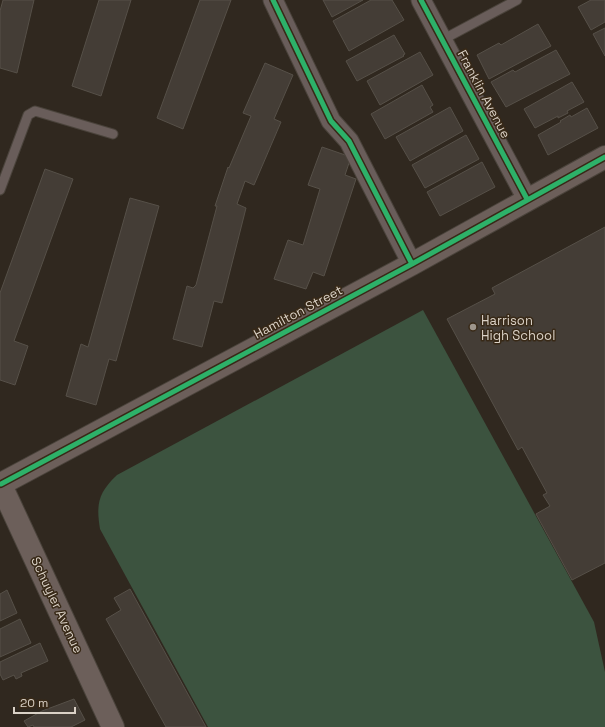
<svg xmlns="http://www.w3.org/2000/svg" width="605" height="727" viewBox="0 0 605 727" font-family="'Space Grotesk',sans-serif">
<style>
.green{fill:#3c533f}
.building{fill:#443d36;stroke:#565048}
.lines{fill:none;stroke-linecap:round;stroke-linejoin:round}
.lane-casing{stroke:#4a433b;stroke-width:11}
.street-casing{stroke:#4a433b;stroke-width:21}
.secondary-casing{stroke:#4a433b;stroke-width:24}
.lane{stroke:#695d5a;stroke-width:9}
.street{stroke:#695d5a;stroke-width:19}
.secondary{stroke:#6c5f5a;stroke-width:22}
.cycleway-casing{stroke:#382917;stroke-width:8}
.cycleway{stroke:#2db169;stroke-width:5}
.poi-dot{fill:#9e968c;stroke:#382917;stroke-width:1.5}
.labels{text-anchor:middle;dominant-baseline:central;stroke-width:3;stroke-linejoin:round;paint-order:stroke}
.street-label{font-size:13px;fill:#dad1c6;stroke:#382917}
.poi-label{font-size:13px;fill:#dad1c6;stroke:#382917;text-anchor:start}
</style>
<rect width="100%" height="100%" fill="#30281f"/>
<path class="green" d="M423 310 594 622 605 672V727H208L100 529C96 504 98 493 117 475Z"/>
<path class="building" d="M3 0H34L17 73 0 68V11Z
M99 0H131L101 96 72 86Z
M200 0H231L183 129 157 118Z
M323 0H363L332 17Z
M371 0H392L404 20 349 51 333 21Z
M591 0H605V22L591 30 578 7Z
M538 24 551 46 489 79 477 55 499 43 501 45Z
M605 28V56L593 34Z
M394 35 405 54 403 55 404 56 357 81 346 61Z
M556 50 570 74 506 107 491 82 513 70 515 72Z
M420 52 433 75 380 105 367 81Z
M265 63 293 75 274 119 281 122 254 185 245 181 237 204 246 208 222 303 214 301 202 347 173 339 187 286 193 288 196 285 217 206H215L228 167 229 168 251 116 243 113Z
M572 82 584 102 567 111 568 113 558 118V116L535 128 524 109Z
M422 85 433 105 430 107 433 112 385 139 371 114Z
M450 107 463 131 410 161 396 137Z
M587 108 598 128 548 155 538 135 561 122 560 121 570 115 571 117Z
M466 135 479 159 425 188 412 165Z
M322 147 351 157 345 175 356 179 324 276 313 272 306 289 274 279 288 240 303 245 320 189 308 185Z
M482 162 495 187 440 216 427 192Z
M45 169 73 179 14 341 28 346 15 385 0 380V293Z
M130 198 159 206 116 361 109 359 96 405 66 396 81 344 88 347Z
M605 227V563L572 580 536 514 550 506 543 495 547 493 522 447 518 450 447 319 495 294 492 288Z
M130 589 206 727H166L106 619 121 610 114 598Z
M7 590 17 613 0 621V594Z
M20 619 31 643 0 657V629Z
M40 643 48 661 21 673 22 676 16 679 14 675 3 680 0 674V662Z
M74 699 85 720 71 727H34L33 725 28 727 24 721 42 711Z"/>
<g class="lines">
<g class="lane-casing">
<path id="lane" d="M442 40 517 0
M0 190 28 115 35 111 113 134"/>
</g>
<g class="street-casing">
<path id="street" d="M273 0 331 121 349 141 412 264
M421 0 527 199"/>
</g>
<g class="secondary-casing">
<path id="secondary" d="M0 483 113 727
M1 484 412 264 605 157"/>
</g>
<use href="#lane" class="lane"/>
<use href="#street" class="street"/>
<use href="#secondary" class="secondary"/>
<g class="cycleway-casing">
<path id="cycleway" d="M273 0 331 121 349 141 412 264
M421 0 527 199
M1 484 412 264 605 157"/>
</g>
<use href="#cycleway" class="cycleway"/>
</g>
<circle class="poi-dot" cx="473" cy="327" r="4"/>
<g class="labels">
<g class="street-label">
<text transform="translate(484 94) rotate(62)">Franklin Avenue</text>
<text transform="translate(298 312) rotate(-28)">Hamilton Street</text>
<text transform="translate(57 605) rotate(65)">Schuyler Avenue</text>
</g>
<g class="poi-label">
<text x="481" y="320">Harrison<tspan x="481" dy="15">High School</tspan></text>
</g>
</g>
<path d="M14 707v6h61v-6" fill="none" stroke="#dad1c6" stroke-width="2"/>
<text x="20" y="707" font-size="12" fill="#dad1c6" stroke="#382917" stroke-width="3" paint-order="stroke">20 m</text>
</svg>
